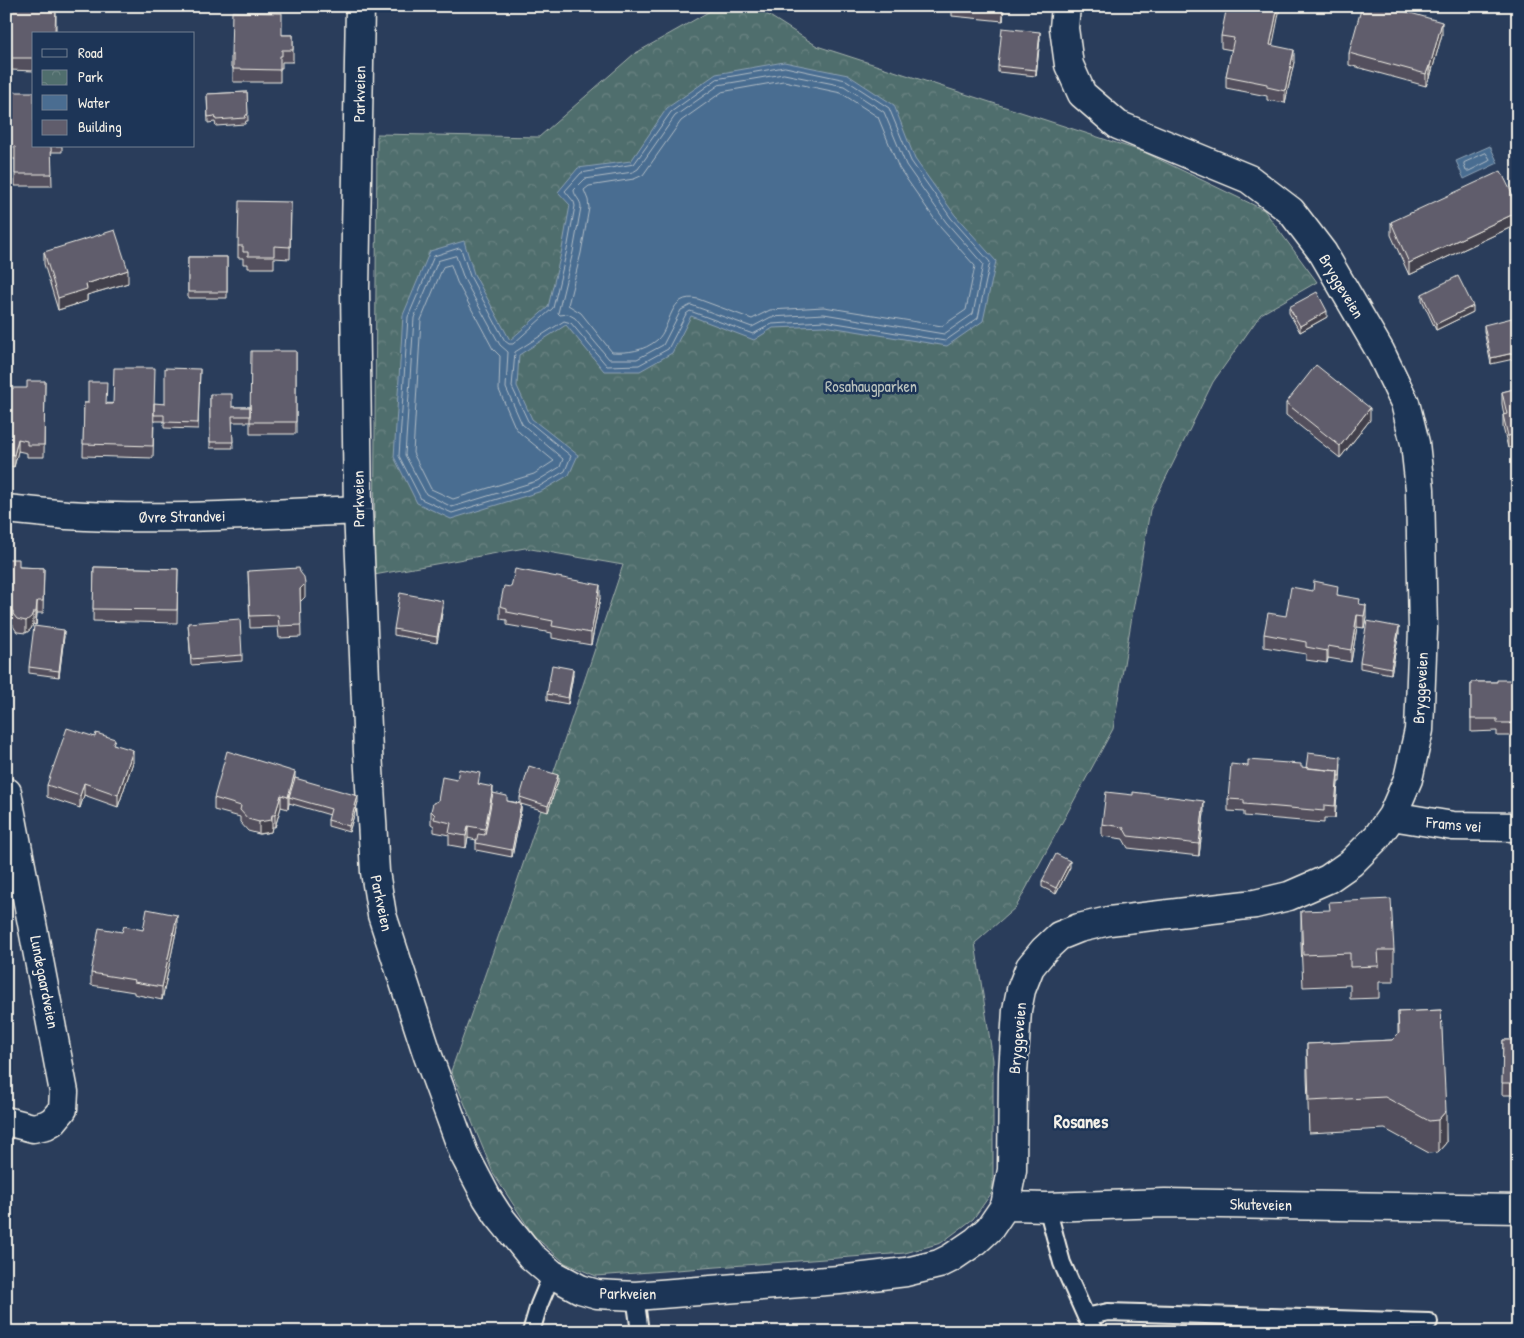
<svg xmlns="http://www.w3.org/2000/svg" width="1524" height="1338" viewBox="0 0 1524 1338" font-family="'Patrick Hand',sans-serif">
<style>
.park{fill:url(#park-crowns);stroke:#a2b0aa}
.water{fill:#4a6d91;stroke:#8ea2b4}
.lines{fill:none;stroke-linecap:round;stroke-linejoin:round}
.shore{stroke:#b0bcc5;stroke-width:1}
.lane-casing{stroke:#f4f1e8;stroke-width:20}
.street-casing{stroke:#f4f1e8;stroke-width:31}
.lane{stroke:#1d3557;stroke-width:16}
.street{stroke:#1d3557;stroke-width:28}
.wall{fill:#53505d;stroke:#f4f1e8}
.shaded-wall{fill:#43414c;stroke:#f4f1e8}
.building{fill:#605d6c;stroke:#f4f1e8}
.labels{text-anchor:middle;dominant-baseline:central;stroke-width:5;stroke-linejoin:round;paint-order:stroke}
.street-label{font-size:16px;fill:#f4f1e8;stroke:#1d3557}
.park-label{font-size:16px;fill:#bbc3bd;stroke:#1d3557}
.quarter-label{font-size:19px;font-weight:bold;fill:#f4f1e8;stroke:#1d3557}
</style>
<defs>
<pattern id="park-crowns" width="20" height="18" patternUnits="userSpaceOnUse" patternTransform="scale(1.25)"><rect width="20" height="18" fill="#506e6d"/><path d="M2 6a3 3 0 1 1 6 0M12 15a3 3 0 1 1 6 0" fill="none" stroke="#6a8382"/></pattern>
</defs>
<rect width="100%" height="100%" fill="#2a3d5b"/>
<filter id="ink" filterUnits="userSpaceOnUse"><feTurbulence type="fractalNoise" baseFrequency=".02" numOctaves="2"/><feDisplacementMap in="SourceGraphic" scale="10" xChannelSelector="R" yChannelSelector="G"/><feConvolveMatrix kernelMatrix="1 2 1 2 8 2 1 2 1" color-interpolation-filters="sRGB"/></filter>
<g filter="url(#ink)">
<path class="park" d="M719 6H754L817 46 1144 152 1264 210 1317 282 1261 314 1213 382 1150 510 1113 729 1016 907 975 943 993 1060V1191L973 1219 941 1243 905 1253 596 1276 565 1263 534 1236 494 1175 451 1071 508 909 623 565 525 548 374 575 377 134 539 137 634 54Z"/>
<path class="water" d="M784 62 848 75 894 105 915 159 955 215 996 261 983 321 947 346 824 326 773 328 754 340 691 316 672 353 640 371H604L566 325 519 355 517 386 532 419 578 455 569 475 542 491 451 519 417 503 394 457 403 315 430 251 464 241 474 274 510 340 548 307 562 249 570 205 558 192 578 168 631 161 667 108 716 74Z
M1490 146 1498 163 1464 179 1456 161Z"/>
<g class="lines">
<path class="shore" d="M785 67 846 80 889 108 911 161 951 218 990 262 978 318 945 341 824 321 772 324 753 334 690 311 686 314 668 349 639 365 607 366 571 323 564 321 515 352 512 387 528 421 571 456 565 471 540 486 452 513 421 499 399 456 408 317 434 256 459 248 461 249 470 276 505 341 509 344H513L553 308 567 250 575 206 574 202 565 191 581 173 634 164 671 112 717 79Z
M784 74 844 86 884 112 906 165 946 222 983 264 973 314 944 334 824 314 771 317 752 327 691 305 681 310 663 345 637 359H609L575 318 568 314 560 315 558 313 573 252 581 207C581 200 574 196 574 190L585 179 633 172 638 169 675 116 719 85Z
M784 81 841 93 878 117 899 168 940 227 975 266 966 310 942 326 824 307 770 310 752 319 698 299C668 292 672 327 657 340 644 351 628 353 612 352L581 313 568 305 581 253 589 208 588 200 584 190 589 186 634 179 643 175 681 121 722 92Z
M1486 153 1490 159 1489 161 1469 171H1466L1464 165V163Z
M456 256 464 279 500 345 508 352 506 388 522 424 563 459 560 467 537 481 452 507 426 494 405 455 414 318 438 261Z
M451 265 457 282 493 349 500 356 499 390 515 427 520 433 554 461 534 474 453 499 431 489 413 453 421 320 443 267Z"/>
<g class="lane-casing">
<path id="lane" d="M1047 1207 1062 1263 1086 1317 1095 1332
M635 1296 640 1332
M1086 1317 1108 1312 1429 1322
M531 1332 539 1305 552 1274"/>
</g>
<g class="street-casing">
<path id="street" d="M360 6 355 290 358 510 368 752 375 872 382 915 428 1056 464 1154 487 1198 498 1215 531 1256 552 1274 580 1289 597 1294 635 1296 839 1280 906 1272 939 1264 951 1258 976 1241 990 1228 1005 1206 1012 1170 1013 1073 1017 1010 1021 990 1030 967 1044 950 1059 936 1079 928 1109 921 1255 904 1289 896 1328 879 1351 863 1377 837 1392 816 1408 779 1419 730 1423 629 1420 489 1415 443 1405 403 1380 351 1323 253 1291 211 1249 179 1118 125 1082 94 1069 65 1064 28 1066 6
M6 509C27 511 47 513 67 515 163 521 263 514 358 510
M1392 816 1453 826 1518 827
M6 1121 33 1128 46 1125 53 1121 63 1109 64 1092 7 792
M1005 1206 1047 1207 1165 1203 1518 1209"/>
</g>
<use href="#lane" class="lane"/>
<use href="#street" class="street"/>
</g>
<path class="wall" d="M6 6H56V34H34V71L10 70V44H6Z
M952 6H1004L1003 21 952 16Z
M1280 6 1272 46 1294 62 1285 103 1267 100V96L1226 88V76L1232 50 1221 48V36Z
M1442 34 1430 78H1429L1426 86 1349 65V53Z
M282 35H293V62H282V68H280V82H233V68L231 67V55Z
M1040 38 1036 76 998 72V66Z
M6 92 34 146H62V152H51L52 186H15V159H11L10 152H6Z
M247 92 248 121H246L245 124 216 126 215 122 208 123 207 94Z
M291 202 290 259 274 258V268H248V264H243V258H238V246Z
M1518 206V224L1409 275 1391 235V222Z
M44 252 128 283 87 295V301L58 310 44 264Z
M188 257H227V298H188Z
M1422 294 1473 312 1436 330 1422 300Z
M1289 307 1327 317 1300 332 1289 313Z
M1484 325 1518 342 1491 364 1484 331Z
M296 351V434H250V422H232L233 448H210V394L232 407H250Z
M200 369 198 429 164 428V421H154L153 458 83 456 84 403 165 404Z
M45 381 44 457H27V453L18 451 14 467 6 465V412L27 388Z
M1518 388 1508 448 1503 427V415H1504L1502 404V392Z
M1286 403 1370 420 1340 458 1286 415Z
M6 559 19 567 44 568 43 613H37L36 625 33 624 31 629 26 633 17 632 13 626V624L6 623Z
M94 567 178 569 177 623 93 621Z
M248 571 305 597 300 601 301 637 279 638 278 627 250 628Z
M511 587 600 598 591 645 552 638V633L507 625V620L500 619V606Z
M1338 595 1360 604 1366 617 1364 628 1357 627 1351 662 1328 658 1327 663 1306 660V654L1264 647V634L1286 616Z
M443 607 437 643 394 635V629Z
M188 623 242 655V661L191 665Z
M1399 633 1391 674 1360 668V662Z
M64 636 59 677 29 673V667Z
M573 675 568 704 547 700V694Z
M1518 680V736H1497V731L1471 732V682H1497Z
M115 744 133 762 118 807 84 795 80 808 47 797V785Z
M1341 763 1340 782H1338L1335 818H1324V823L1244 816V812L1228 811V799L1248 766 1306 768Z
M295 778 358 802 349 832 328 826V820L330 815 289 803 288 809 281 807 275 827H272L271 832 259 834 248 831 240 822V817L214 810V798Z
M457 780 480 784 493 793 507 801 520 803V797L558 781 548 812 521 804V810L512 857 476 850V840L468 838 466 848 449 845V835L434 832V826L431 824V811L438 801Z
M1204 813 1199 856 1128 848 1123 839 1102 836V824Z
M1070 867 1056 894 1042 887V881Z
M1301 911 1394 950V982H1379V998L1350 999V985L1303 987 1301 944Z
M177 927 162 1000 134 994V992L91 985V973L122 932Z
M1441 1010 1446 1143 1438 1152 1429 1153 1385 1129 1309 1133 1307 1076V1044L1392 1040 1398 1034V1012Z
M1503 1040H1518V1095H1502Z"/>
<path class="shaded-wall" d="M1003 6H1004L1003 21Z
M1278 6H1280V8L1270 58V45Z
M1442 22V34L1430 78V66Z
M1040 32V38L1036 76V70Z
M1294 50V62L1285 103V91Z
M1429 66V78L1426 86V74Z
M1518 212V224L1409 275V263Z
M128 270V283L87 295V301L58 310V298L86 284Z
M1473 306V312L1436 330V324Z
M1327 311V317L1300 332V326Z
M1518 352V358L1491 364V358Z
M1370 408V420L1340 458V446Z
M1518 434V446L1508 448V436Z
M18 439V451L14 467V455Z
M305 584V597L300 602V589Z
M600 585V598L591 645V633Z
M37 601V613L36 625V612Z
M443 601V607L437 643V637Z
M1366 605V617L1364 628V616Z
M33 612V624L31 629 26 633V621Z
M1357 615V627L1351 662V650Z
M1399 627V633L1391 674V668Z
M64 630V636L59 677V671Z
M1328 646V658L1327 663V651Z
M573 669V675L568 704V698Z
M133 750V762L118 807V795Z
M1338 771V783L1335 818V806Z
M295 772V784L289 797V803L288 809V797Z
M558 775V781L548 812V806Z
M84 783V795L80 808V796Z
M493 787V799L485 841V829Z
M281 795V807L275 827V815Z
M358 796V802L349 832V826Z
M1204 801V813L1199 856V844Z
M521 804V810L512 857V850Z
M272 815V827L271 832 259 834V822Z
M468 826V838L466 848V836Z
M1070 861V867L1056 894V888Z
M177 915V927L162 1000V987Z
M1446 1111V1143L1438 1152V1120Z"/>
<path class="building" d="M6 6H56L55 32H53V34H34V58H10V38H11V32H6Z
M978 6H1003V9Z
M1227 6H1278L1270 45 1294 50 1285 91 1267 87V84L1226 76 1234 38 1221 36Z
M1362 6H1386L1442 22 1430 66H1429L1426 74 1349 53Z
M232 12 282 13V35H293V50H282V56H280V70L233 69V55H231Z
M1002 28 1040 32 1036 70 998 66Z
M6 92H34V146H51L52 174H15V147H11L10 140H6Z
M247 92 248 114 246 115 245 118 216 120 215 116 208 117 207 94Z
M1501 171 1518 206V212L1409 263 1391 222Z
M239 201 291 202 290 247 274 246V256H248V252H243V246H238Z
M115 230 128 270 86 284 87 289 58 298 44 252Z
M188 257H227V292H188Z
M1458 276 1473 306 1436 324 1422 294Z
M1317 292 1327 311 1300 326 1289 307Z
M1512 318 1518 342V352L1491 358 1484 325Z
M251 351H296V422H250Z
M1316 365 1370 408 1340 446 1286 403Z
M114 368H155L153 446 83 444 84 403H88V382H107L106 404H113Z
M165 368 200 369 198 423 164 422V415H154V403L165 404Z
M27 381H45L44 445H27V441L18 439 14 455 6 453V412L12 388H27Z
M1518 388V434L1508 436 1503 415 1507 414 1502 392Z
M210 394H232V407H250V416H232L233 442H210Z
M6 559H19V567L44 568 43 601H37L36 612H33L31 617 26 621 17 619 13 614V611H6Z
M94 567 178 569 177 610 93 609Z
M299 568 300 572 304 577 305 584 300 589 301 625 279 626 278 615 250 616 248 571Z
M515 569 600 585 591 633 552 626 553 621 507 612V608L500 606 504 586 511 587Z
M1314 581 1338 586 1337 595 1360 599 1359 604 1366 605 1364 616 1357 615 1351 650 1328 646 1327 651 1306 647V642L1264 634 1268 613 1286 616 1291 587 1313 591Z
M400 593 443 601 437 637 394 629Z
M240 619 242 655 191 659 188 623Z
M1367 621 1399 627 1391 668 1360 662Z
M34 626 64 630 59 671 29 667Z
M552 665 573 669 568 698 547 694Z
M1497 680H1518V723H1497V719H1471V682H1497Z
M67 728 95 737 96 733 115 739 113 744 133 750 118 795 84 783 80 796 47 785Z
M227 751 295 772 288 797 281 795 275 815H272L271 820 259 822 248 819 240 810 241 806 214 798Z
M1308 753 1341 757 1340 776H1338V771L1306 768Z
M1248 760 1301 764V767L1338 771 1335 806 1324 805V811L1244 804V800L1228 799 1231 764 1248 766Z
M529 766 558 775 548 806 520 797Z
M459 769 480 773 478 784 493 787 485 829 468 826 466 836 449 833 451 823 434 819 435 815 431 811 433 803 438 801 442 777 457 780Z
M295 778 358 796 349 826 328 820 331 809 289 797Z
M1106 792 1133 795V792L1204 801 1199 844 1128 836 1123 827 1102 824Z
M493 793 507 796V801L521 804 512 850 476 843 478 834 485 835Z
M1056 854 1070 861 1056 888 1042 881Z
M1391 899 1394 950H1378L1379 966 1350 967V953L1303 955 1301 911 1330 910 1329 902Z
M147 909 177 915 162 987 134 982 135 980 91 973 99 928 122 932 124 926 143 930Z
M1441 1010 1446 1111 1438 1120 1429 1121 1385 1097 1309 1101 1307 1044 1392 1040 1399 1033 1398 1012Z
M1503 1040H1518V1083H1502Z"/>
</g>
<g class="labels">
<g class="street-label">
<text transform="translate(359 94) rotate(-89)">Parkveien</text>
<text transform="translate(1342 286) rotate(59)">Bryggeveien</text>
<text transform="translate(358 499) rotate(-91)">Parkveien</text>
<text transform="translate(182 516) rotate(-1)">Øvre Strandvei</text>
<text transform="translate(1420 688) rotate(-87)">Bryggeveien</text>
<text transform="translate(1454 824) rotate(5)">Frams vei</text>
<text transform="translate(382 903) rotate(78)">Parkveien</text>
<text transform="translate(45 982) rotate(79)">Lundegaardveien</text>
<text transform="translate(1017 1038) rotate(-85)">Bryggeveien</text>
<text transform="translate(1261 1204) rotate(1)">Skuteveien</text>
<text transform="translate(628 1293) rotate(1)">Parkveien</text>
</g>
<g class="park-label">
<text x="871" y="386">Rosahaugparken</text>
</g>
<g class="quarter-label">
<text x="1081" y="1121">Rosanes</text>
</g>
</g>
<rect width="1524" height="1338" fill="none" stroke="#1d3557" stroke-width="25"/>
<rect x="12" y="12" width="1499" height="1313" fill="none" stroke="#f4f1e8" stroke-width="2" filter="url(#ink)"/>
<rect x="32" y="32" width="162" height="115" fill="#1d3557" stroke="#738091"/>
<rect x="42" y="49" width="25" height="8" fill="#1d3557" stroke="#738091"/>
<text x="78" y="58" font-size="15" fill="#f4f1e8">Road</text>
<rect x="42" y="70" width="25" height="15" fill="url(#park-crowns)" stroke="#738091"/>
<text x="78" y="82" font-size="15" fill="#f4f1e8">Park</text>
<rect x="42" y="95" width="25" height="15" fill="#4a6d91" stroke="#738091"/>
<text x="78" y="108" font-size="15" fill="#f4f1e8">Water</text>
<rect x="42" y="120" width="25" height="15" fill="#605d6c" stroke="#738091"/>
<text x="78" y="132" font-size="15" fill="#f4f1e8">Building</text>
</svg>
